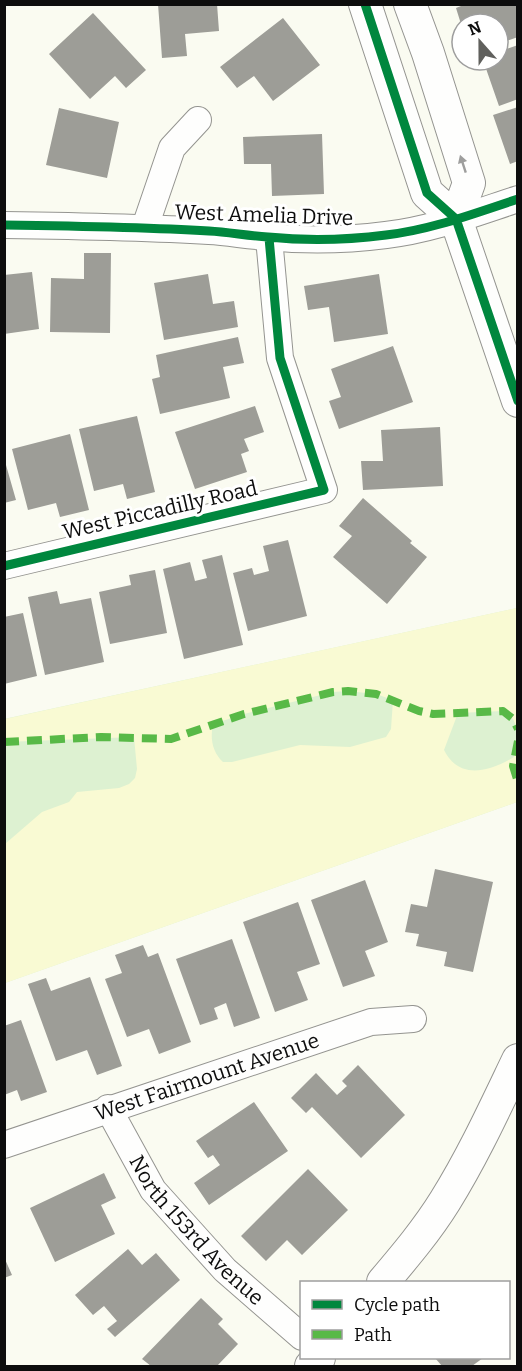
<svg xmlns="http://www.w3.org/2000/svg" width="522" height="1371" viewBox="0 0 522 1371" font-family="Bitter,serif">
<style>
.green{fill:#ddf1d1}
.sand{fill:#f9fad3;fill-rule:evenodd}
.building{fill:#9d9d97}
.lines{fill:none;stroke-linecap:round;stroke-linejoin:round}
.minor-casing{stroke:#949490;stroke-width:28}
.tertiary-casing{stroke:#949490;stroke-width:34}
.minor{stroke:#fefefd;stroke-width:26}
.tertiary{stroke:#fefefd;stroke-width:32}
.quiet{stroke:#58b947;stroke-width:8;stroke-dasharray:15 8;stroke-linecap:butt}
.cycleway-casing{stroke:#fff;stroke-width:13}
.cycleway{stroke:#00873e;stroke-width:9}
.oneway{fill:#9e9e9d}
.labels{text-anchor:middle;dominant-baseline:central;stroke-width:6;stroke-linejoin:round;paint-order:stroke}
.street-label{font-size:21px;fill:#0d0d0d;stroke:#fff}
</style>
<rect width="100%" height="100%" fill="#fafbf1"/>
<path class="green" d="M517 608V802L5 983 4 719Z"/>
<path class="sand" d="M517 608V728L513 719 503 711 458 713 444 750C459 781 491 771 514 757L517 741V802L5 983V844L42 812 69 802 77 792 119 788 129 784 135 778 137 769 134 737 5 742V719ZM347 691 376 694 393 700 391 729 386 737 350 747 300 745 232 762H223C212 752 210 738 213 724L244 714 333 692Z"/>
<path class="building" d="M158 4H217L219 31 185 34 187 56 162 58Z
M466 4H518V37L498 44V24H461L456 8Z
M93 13 146 70 126 88 115 76 90 99 49 54Z
M283 18 320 65 273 101 254 76 237 88 220 67Z
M518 45V99L499 106 483 60H498V52Z
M518 107V161L510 164 493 115Z
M59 108 119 122 107 178 46 165Z
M322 134 324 194 272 196 271 164H244L243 137Z
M84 253H111L110 333 50 332 51 278 84 279Z
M32 272 39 329 4 334V275Z
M208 274 213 304 234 301 238 327 164 340 154 283Z
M379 274 388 334 334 342 329 307 308 310 304 286Z
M238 337 244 363 223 367 230 398 160 414 152 379 160 377 156 355Z
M393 346 413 402 339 429 329 401 341 397 331 369Z
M255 406 264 432 244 439 249 451 241 454 247 472 195 489 175 432Z
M137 416 155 492 127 499 123 484 94 491 79 429Z
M440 427 443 486 363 490 361 461H383L381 430Z
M70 434 89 510 60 517 56 503 28 510 12 449Z
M4 458 16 500 4 503Z
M363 498 412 541 410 543 427 557 387 604 333 557 352 536 339 526Z
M288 540 307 616 248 631 233 573 252 568 254 575 269 571 263 546Z
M222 555 243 645 184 659 163 569 190 562 195 581 207 578 202 560Z
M155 570 167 633 110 644 99 592 131 585 129 575Z
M57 591 60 604 91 598 104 662 45 675 28 597Z
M23 613 37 676 4 684V617Z
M435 869 493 882 473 972 444 966 447 952 416 946 419 934 405 932 411 904 427 907Z
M365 880 388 942 365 951 375 976 343 987 311 900Z
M298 902 320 964 297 972 308 1000 275 1012 243 922Z
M232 939 260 1018 234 1027 226 1003 214 1008 218 1019 200 1025 176 959Z
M143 945 148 957 158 953 191 1042 159 1054 149 1029 127 1037 105 979 122 973 115 955Z
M90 977 122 1066 97 1075 87 1050 56 1061 28 984 46 978 51 991Z
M21 1020 47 1092 21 1101 17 1090 4 1095V1026Z
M358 1065 405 1115 361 1158 312 1107 306 1113 291 1098 316 1073 337 1095 347 1086 342 1081Z
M254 1102 288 1151 209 1205 194 1183 220 1165 213 1155 208 1158 196 1141Z
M308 1169 348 1210 302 1255 287 1240 266 1261 241 1236Z
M104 1173 116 1198 101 1205 115 1234 55 1262 30 1208Z
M128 1249 142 1265 156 1253 180 1280 115 1337 107 1329 117 1321 104 1306 93 1315 75 1295Z
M4 1257 12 1275 4 1278Z
M201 1298 223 1319 218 1324 238 1344 217 1366H151L142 1359Z
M435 1358H483L472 1366H442Z"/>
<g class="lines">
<g class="minor-casing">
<g id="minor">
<path d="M4 225C73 226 141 227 209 231 229 232 248 236 268 237 307 241 347 240 386 235 431 230 475 213 518 199"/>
<path d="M145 227 172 148 198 120"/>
<path d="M4 566 324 490 280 358 269 238"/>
<path id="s1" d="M108 1108 153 1190 225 1270 302 1337"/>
<path id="s2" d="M4 1145 371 1022 413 1019"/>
</g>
</g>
<g class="tertiary-casing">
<path id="tertiary" d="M365 4 427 193 456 219 518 401
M410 4 428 53 469 183 456 219
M383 1282C405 1256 427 1230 445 1201 473 1156 495 1108 518 1060
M311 1366 319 1358"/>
</g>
<use href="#minor" class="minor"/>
<use href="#tertiary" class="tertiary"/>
<path class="quiet" d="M518 741 513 766 518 782
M4 742 101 737 171 739 244 714 333 692 348 691 376 694 419 711 433 714 503 711 513 719 518 729"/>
<g class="cycleway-casing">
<path id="cycleway" d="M365 4 427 193 456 219 518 401
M4 225C73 226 141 227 209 231 229 232 248 236 268 237 307 241 347 240 386 235 431 230 475 213 518 199
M4 566 324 490 280 358 269 238"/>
</g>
<use href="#cycleway" class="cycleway"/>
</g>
<defs><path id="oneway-solid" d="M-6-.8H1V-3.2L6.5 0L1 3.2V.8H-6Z" transform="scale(1.5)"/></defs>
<use class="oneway" href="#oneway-solid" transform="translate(463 164) rotate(-108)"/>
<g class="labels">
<g class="street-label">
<text transform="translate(264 215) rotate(2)">West Amelia Drive</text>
<text transform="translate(160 510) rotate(-13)">West Piccadilly Road</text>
<text stroke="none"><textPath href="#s2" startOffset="214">West Fairmount Avenue</textPath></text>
<text stroke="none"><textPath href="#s1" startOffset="152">North 153rd Avenue</textPath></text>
</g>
</g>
<rect width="522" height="1371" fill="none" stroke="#0d0d0d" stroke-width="12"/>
<rect x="300" y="1281" width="210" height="78" fill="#ffffff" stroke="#9e9e9e" stroke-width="1.5"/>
<rect x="312" y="1300" width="30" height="9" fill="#00873e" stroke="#9e9e9e" stroke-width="1.5"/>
<text x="354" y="1311" font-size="18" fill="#0d0d0d">Cycle path</text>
<rect x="312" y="1330" width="30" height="9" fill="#58b947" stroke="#9e9e9e" stroke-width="1.5"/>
<text x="354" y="1341" font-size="18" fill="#0d0d0d">Path</text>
<g transform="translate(480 42) rotate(339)"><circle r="28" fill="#ffffff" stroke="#9e9e9e" stroke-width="1.5"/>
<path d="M0-4.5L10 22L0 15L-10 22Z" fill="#60605d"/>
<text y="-9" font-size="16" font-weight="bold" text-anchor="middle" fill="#0d0d0d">N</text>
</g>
</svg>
